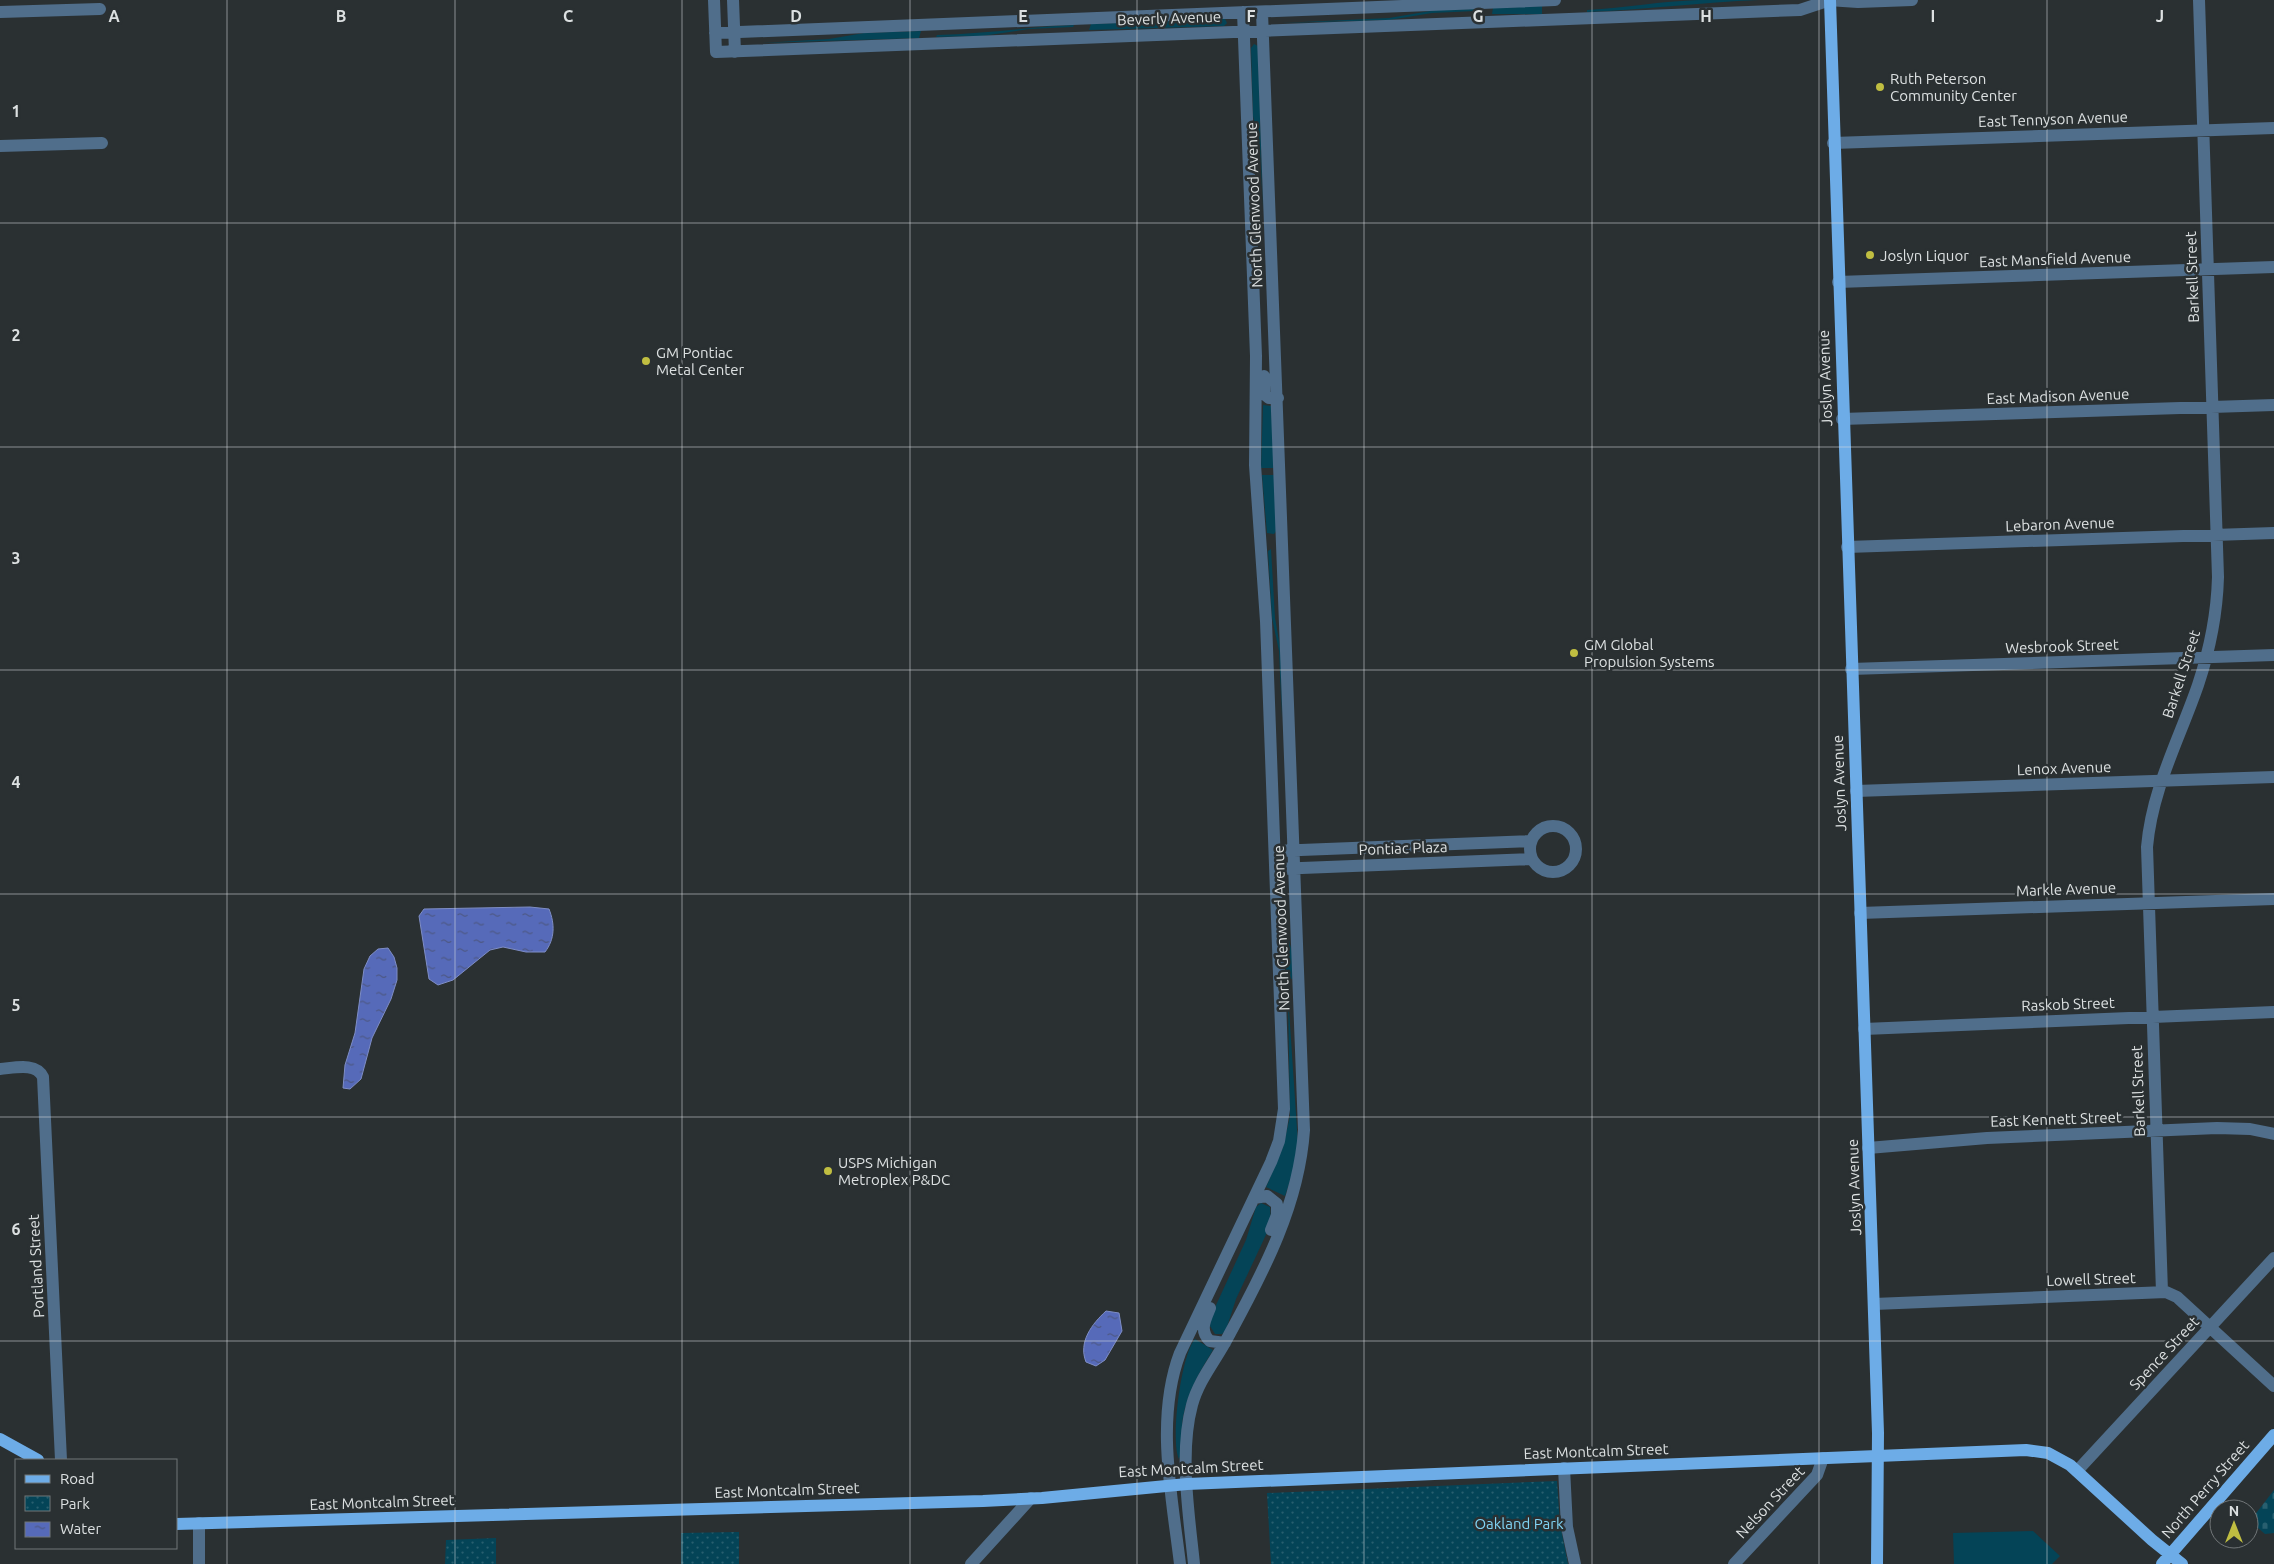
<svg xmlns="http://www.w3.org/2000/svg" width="2274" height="1564" viewBox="0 0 2274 1564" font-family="Ubuntu,sans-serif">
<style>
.grass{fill:#044457}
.cemetery{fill:url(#cemetery-stones)}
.park{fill:url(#park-dots)}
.water{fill:url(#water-ripples);stroke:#7e8dc5}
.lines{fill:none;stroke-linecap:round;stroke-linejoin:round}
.minor{stroke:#506e8b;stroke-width:12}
.major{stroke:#6dace7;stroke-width:12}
.grid{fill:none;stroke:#dce0e1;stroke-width:1;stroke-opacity:0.55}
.poi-dot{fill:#c0be41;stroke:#2a3032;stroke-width:2}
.labels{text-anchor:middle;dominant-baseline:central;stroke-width:5;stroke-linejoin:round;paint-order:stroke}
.street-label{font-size:15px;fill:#dce0e1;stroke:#2a3032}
.poi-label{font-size:15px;fill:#dce0e1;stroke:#2a3032;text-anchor:start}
.park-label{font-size:15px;fill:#80d4f5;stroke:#2a3032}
.grid-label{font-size:16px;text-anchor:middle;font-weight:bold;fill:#dce0e1;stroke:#2a3032;stroke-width:5;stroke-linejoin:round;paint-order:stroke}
</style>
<defs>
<pattern id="cemetery-stones" width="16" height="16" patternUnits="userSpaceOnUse" patternTransform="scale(1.25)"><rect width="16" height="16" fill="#044457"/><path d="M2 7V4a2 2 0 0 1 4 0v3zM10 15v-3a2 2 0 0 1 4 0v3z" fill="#285f6f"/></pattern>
<pattern id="park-dots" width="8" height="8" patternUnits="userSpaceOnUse" patternTransform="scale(1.25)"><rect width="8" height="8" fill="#044457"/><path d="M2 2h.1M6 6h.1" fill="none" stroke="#285f6f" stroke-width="1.8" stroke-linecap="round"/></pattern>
<pattern id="water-ripples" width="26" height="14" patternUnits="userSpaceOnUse" patternTransform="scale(1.25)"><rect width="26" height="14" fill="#566ab9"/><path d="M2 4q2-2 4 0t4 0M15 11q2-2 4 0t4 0" fill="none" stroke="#4d5884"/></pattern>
</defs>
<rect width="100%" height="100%" fill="#2a3032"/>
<path class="grass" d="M1699 0H1759C1702 2 1645 10 1587 12V10C1625 8 1661 1 1699 0Z
M1542 6V14H1492L1493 8Z
M1476 9 1475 11 1432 13 1389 20 1281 23 1389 18 1436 10Z
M1225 19 1227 23 1224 26 1089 30 1091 24Z
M1074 25 1073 27 1029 29 982 36 936 37 937 35C983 34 1028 27 1074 25Z
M921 31 919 38 761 43 829 39 864 33Z
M1254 44 1258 46 1263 211 1260 147 1253 116 1251 48Z
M1263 405 1271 406 1275 468H1261Z
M1262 475H1275L1277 530 1274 534 1267 533Z
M1271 549 1275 618 1281 652 1282 719 1279 651 1272 618 1268 551Z
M1284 887 1287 934 1293 955 1292 979 1286 977Z
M1288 995 1298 1144 1294 1169 1285 1196 1266 1187 1283 1147 1290 1116Z
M1261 1203 1270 1207 1271 1224 1236 1299 1226 1330 1222 1334H1215L1210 1326 1211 1316 1246 1240 1256 1207Z
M1195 1339 1213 1350C1200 1371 1188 1392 1183 1417 1181 1428 1183 1451 1179 1459 1170 1442 1181 1354 1195 1339Z
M2033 1531 2060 1556 2052 1564H1954L1953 1533Z"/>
<path class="cemetery" d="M2274 1490V1533L2265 1534 2250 1521Z"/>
<path class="park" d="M1557 1481 1560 1524 1568 1564H1271L1267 1493Z
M739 1532V1564H681V1533Z
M496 1538V1564H445L446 1540Z"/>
<path class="water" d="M530 907 549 909C555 924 555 939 545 952H526L503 947 490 950 453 980 438 985 429 979 419 916 424 909Z
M388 948 394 957 397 968V980L391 999 372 1038 361 1079 350 1089 343 1088 345 1065 355 1033 364 969 370 956 378 949Z
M1106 1311 1119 1313 1122 1331 1105 1360 1096 1366 1086 1362C1078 1342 1092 1324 1106 1311Z"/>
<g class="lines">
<path class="minor" d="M714 0 716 52 1800 10 1830 0
M733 0 735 52
M1828 0 1858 2 1912 0
M0 12 100 9
M715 33 1555 0
M1833 143 2274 128
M0 146 102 143
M1838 282 2274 267
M1264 376V394L1269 398H1278
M1842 419 2274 405
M1847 547 2274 533
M1851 669 2274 655
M1856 791 2274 777
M1530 849a23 23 0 1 1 46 0a23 23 0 1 1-46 0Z
M1275 851 1531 841
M1276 869 1532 859
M1860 913 2274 899
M1864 1029 2274 1012
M0 1069C14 1068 36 1062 43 1077L61 1460
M1868 1148 1987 1138 2217 1128 2250 1129 2274 1134
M1254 1198 1267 1196 1277 1204V1215L1271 1230
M2162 1292 2147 847C2152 789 2179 740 2198 685 2210 649 2217 614 2218 577L2199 0
M1874 1304 2166 1292 2177 1297 2274 1386
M1210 1308C1205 1320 1199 1331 1210 1341L1225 1343
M1564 1468 1567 1527 1575 1564
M2077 1471 2274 1258
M199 1564V1523
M971 1564 1031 1498
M1180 1564C1172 1496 1155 1419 1180 1353L1271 1162 1279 1141 1284 1109 1266 621 1255 465 1256 356 1243 12
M1194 1564C1189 1515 1179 1453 1192 1405 1199 1379 1217 1359 1229 1335 1264 1271 1299 1204 1304 1130L1262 12
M1734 1564 1817 1475 1823 1458"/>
<path class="major" d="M1830 0 1878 1433 1877 1564
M0 1439 38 1460
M176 1524 983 1501 1042 1498 1187 1484 2026 1450 2048 1453 2070 1465 2152 1540 2182 1564
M2162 1564 2274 1435"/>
</g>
<path class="grid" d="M227 0V1564M455 0V1564M682 0V1564M910 0V1564M1137 0V1564M1364 0V1564M1592 0V1564M1819 0V1564M2047 0V1564M0 223H2274M0 447H2274M0 670H2274M0 894H2274M0 1117H2274M0 1341H2274"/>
<g class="poi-dot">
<circle cx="1880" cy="87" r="5"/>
<circle cx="1870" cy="255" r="5"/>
<circle cx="646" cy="361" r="5"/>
<circle cx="1574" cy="653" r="5"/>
<circle cx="828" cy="1171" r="5"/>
</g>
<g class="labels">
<g class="street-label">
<text transform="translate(1169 18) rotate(-2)">Beverly Avenue</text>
<text transform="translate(2053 119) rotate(-2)">East Tennyson Avenue</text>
<text transform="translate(1254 205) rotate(-92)">North Glenwood Avenue</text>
<text transform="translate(2055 259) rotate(-2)">East Mansfield Avenue</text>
<text transform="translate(2192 277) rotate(-92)">Barkell Street</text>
<text transform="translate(1825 378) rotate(-92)">Joslyn Avenue</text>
<text transform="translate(2058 396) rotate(-2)">East Madison Avenue</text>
<text transform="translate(2060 524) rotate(-2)">Lebaron Avenue</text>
<text transform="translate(2062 646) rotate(-2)">Wesbrook Street</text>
<text transform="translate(2181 674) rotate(-72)">Barkell Street</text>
<text transform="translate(2064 768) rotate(-2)">Lenox Avenue</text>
<text transform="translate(1839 783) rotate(-92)">Joslyn Avenue</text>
<text transform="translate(1403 848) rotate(-2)">Pontiac Plaza</text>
<text transform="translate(2066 889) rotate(-2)">Markle Avenue</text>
<text transform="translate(1281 928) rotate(-92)">North Glenwood Avenue</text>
<text transform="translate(2068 1004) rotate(-2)">Raskob Street</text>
<text transform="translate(2138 1091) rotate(-92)">Barkell Street</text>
<text transform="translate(2056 1119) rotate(-2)">East Kennett Street</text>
<text transform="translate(1854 1187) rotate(-92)">Joslyn Avenue</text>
<text transform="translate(36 1266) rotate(-93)">Portland Street</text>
<text transform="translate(2091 1279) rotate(-2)">Lowell Street</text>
<text transform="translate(2164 1353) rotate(-47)">Spence Street</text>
<text transform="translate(1596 1451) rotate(-2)">East Montcalm Street</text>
<text transform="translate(1191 1468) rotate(-3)">East Montcalm Street</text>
<text transform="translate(2205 1489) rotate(-49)">North Perry Street</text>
<text transform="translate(787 1490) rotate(-2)">East Montcalm Street</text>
<text transform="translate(382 1502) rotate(-2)">East Montcalm Street</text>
<text transform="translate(1770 1502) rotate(-47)">Nelson Street</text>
</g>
<g class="poi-label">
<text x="1890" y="78">Ruth Peterson<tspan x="1890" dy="17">Community Center</tspan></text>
<text x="1880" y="255">Joslyn Liquor</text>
<text x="656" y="352">GM Pontiac<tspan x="656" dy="17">Metal Center</tspan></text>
<text x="1584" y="644">GM Global<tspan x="1584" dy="17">Propulsion Systems</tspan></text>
<text x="838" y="1162">USPS Michigan<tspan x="838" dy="17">Metroplex P&amp;DC</tspan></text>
</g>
<g class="park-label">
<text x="1519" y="1523">Oakland Park</text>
</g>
</g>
<g class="grid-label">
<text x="114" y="22">A</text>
<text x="341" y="22">B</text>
<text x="568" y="22">C</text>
<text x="796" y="22">D</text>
<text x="1023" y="22">E</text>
<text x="1251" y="22">F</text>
<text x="1478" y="22">G</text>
<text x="1706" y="22">H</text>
<text x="1933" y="22">I</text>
<text x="2160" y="22">J</text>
<text x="16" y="117">1</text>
<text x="16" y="341">2</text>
<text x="16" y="564">3</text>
<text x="16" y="788">4</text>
<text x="16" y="1011">5</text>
<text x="16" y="1235">6</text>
</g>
<rect x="15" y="1459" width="162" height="90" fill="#2a3032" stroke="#717678"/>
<rect x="25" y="1475" width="25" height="8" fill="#6dace7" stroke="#717678"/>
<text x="60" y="1484" font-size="15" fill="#dce0e1">Road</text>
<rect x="25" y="1496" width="25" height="15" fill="url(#park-dots)" stroke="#717678"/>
<text x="60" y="1509" font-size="15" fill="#dce0e1">Park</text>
<rect x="25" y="1522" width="25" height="15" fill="url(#water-ripples)" stroke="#717678"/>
<text x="60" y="1534" font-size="15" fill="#dce0e1">Water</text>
<g transform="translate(2234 1524)"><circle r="24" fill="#2a3032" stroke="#717678"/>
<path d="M0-4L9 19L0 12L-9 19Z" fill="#c0be41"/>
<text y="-8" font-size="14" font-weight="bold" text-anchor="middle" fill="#dce0e1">N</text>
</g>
</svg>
